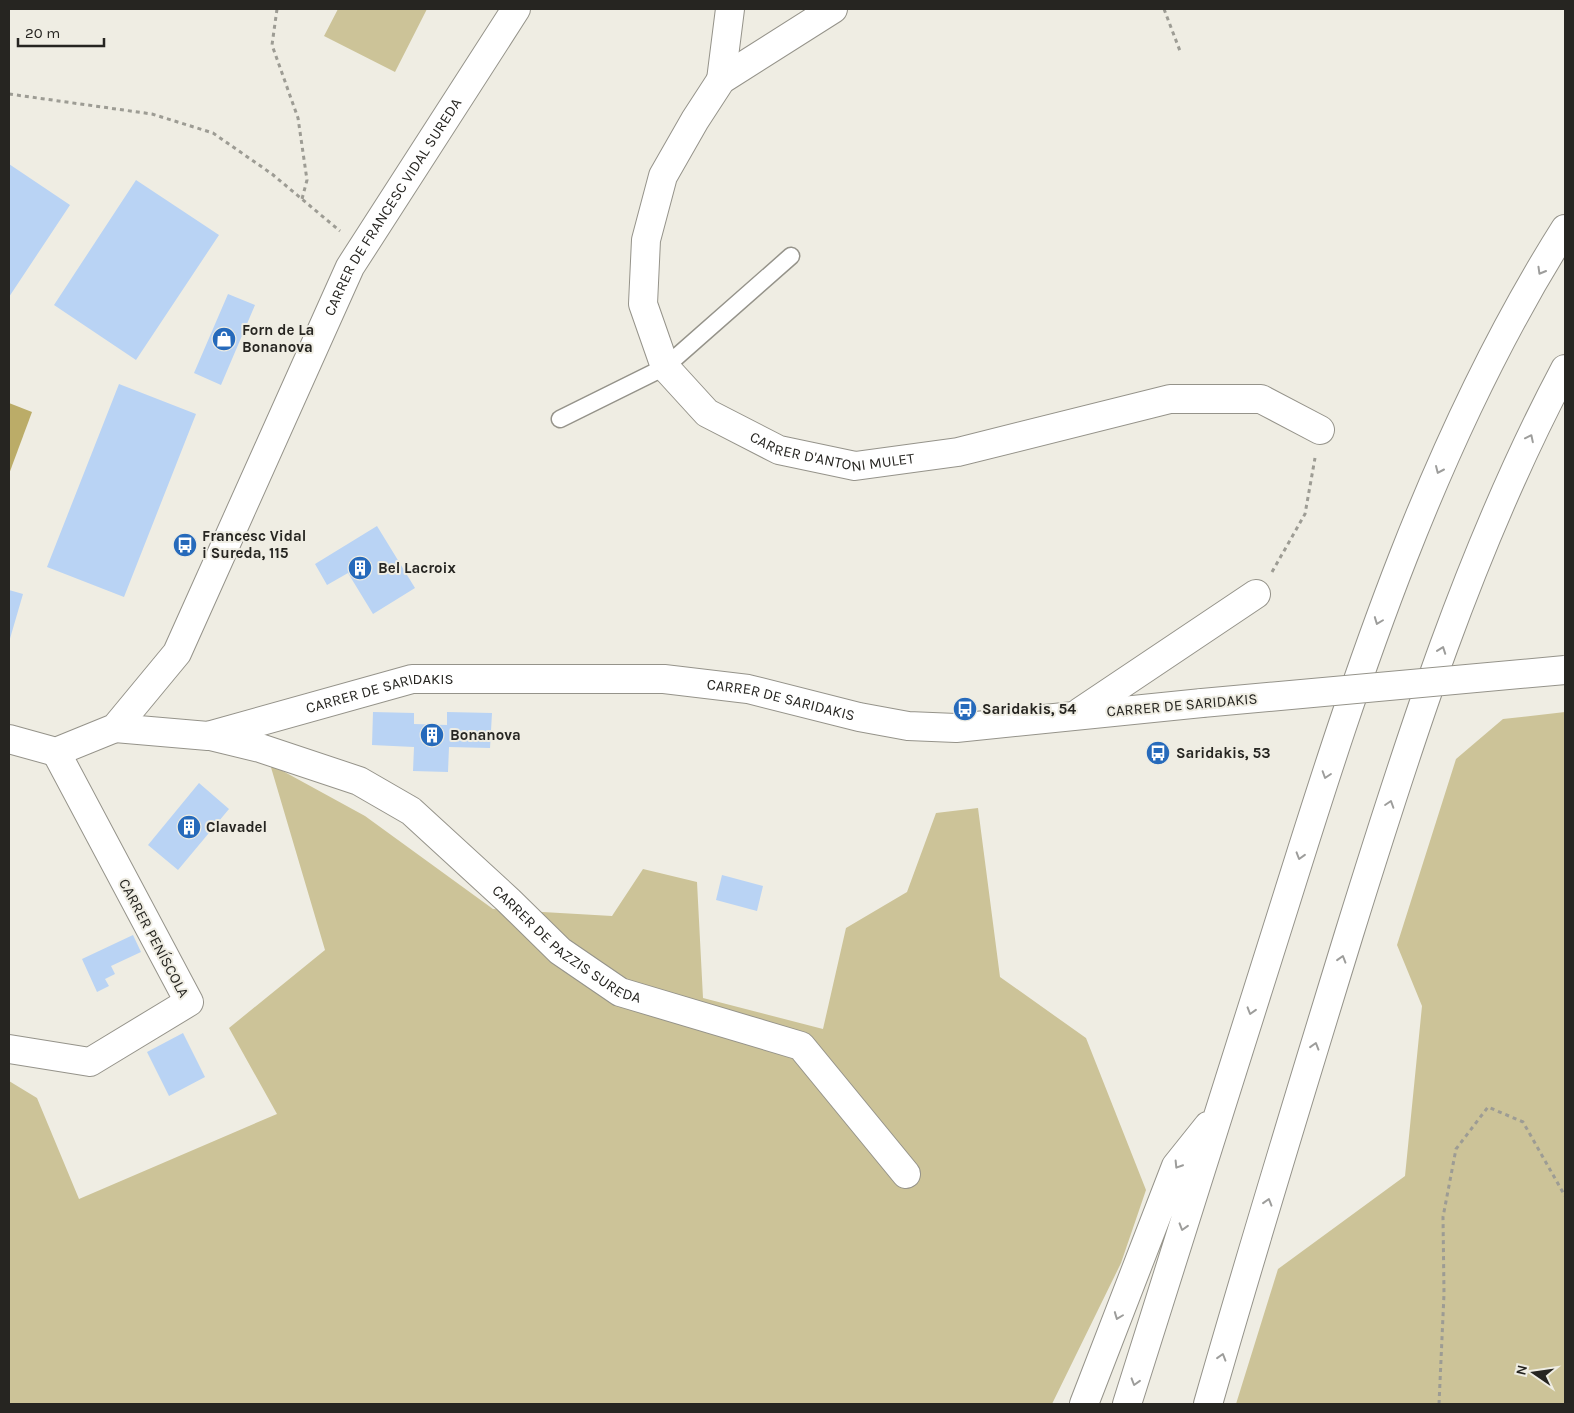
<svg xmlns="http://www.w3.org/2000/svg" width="1574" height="1413" viewBox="0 0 1574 1413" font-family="Karla,sans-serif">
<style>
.green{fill:#ccc398}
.water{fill:#bbac68}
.building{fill:#b9d3f4}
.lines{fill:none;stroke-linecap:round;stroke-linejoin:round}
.lane-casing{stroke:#95938a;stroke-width:19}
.street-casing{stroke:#95938a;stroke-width:30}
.secondary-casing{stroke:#95938a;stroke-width:30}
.highway-casing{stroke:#95938a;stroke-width:30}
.path{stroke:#9d9c94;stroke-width:3;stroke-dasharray:4 4;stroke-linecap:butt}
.lane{stroke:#fff;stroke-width:16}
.street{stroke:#fff;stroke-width:28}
.secondary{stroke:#fff;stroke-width:28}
.highway{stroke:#fff;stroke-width:28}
.street-bridge-casing{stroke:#95938a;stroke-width:30;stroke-linecap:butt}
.street-bridge{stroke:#fff;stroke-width:28}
.oneway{stroke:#9d9d9b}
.labels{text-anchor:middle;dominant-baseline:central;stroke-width:4;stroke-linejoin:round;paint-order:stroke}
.street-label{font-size:15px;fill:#262521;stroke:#efede3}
.poi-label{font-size:15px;font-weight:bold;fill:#262521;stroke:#efede3;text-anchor:start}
</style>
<rect width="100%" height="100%" fill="#efede3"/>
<path class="green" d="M338 9H427L395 72 324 36Z
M1565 712V1404H1236L1278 1269 1405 1176 1422 1006 1397 945 1456 759 1503 719Z
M270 764 365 816 493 909 612 916 643 869 697 882 703 998 823 1029 846 928 907 892 936 813 978 808 1000 977 1086 1038 1146 1190 1121 1263 1052 1404H9V1081L37 1098 79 1199 277 1114 229 1028 325 950Z"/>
<path class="water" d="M9 403 32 412 9 474Z"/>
<path class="building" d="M9 164 70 205 9 297Z
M136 180 219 235 136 360 54 305Z
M228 294 255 305 221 385 194 373Z
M119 384 196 414 124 597 47 567Z
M377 526 415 588 373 614 348 573 327 585 315 564Z
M9 590 23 594 9 642Z
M373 712 414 713V724L447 725V712L492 713 490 748 449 747 448 772 413 771 414 747 372 745Z
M199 783 229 809 178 870 148 845Z
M722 875 763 886 757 911 716 900Z
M133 935 141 952 111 966 115 974 105 979 109 986 97 992 82 959Z
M183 1033 205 1077 169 1096 147 1052Z"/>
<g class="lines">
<g class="lane-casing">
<path id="lane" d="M560 419 665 367 791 256"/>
</g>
<g class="street-casing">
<g id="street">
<path id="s1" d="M833 9 721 80 695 120 663 176 646 240 643 304 665 367 707 413 779 450 855 466 958 452 1170 399H1261L1320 430"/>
<path d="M721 80 730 9"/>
<path d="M1080 712 1256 594"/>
<path id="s2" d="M115 728 208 736 412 679H664L748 689 859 717 908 726 956 728 1202 703"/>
<path id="s3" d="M210 736 260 748 359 781 411 811 508 900 560 951 620 992 801 1046 906 1174"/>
<path d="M9 1049 90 1062 189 1002 56 752"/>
</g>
</g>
<g class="secondary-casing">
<g id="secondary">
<path id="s4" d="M9 739 56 752 115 728 177 653 350 267 516 9"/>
</g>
</g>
<g class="highway-casing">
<path id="highway" d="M1084 1404 1176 1166 1208 1126
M1127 1404C1180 1237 1232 1070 1285 904 1358 671 1434 436 1565 229
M1208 1404C1253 1247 1301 1090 1349 934 1409 741 1470 548 1565 369"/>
</g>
<path class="path" d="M277 9 272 45 298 118 307 180 302 199
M1164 9 1180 51
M9 94 152 114 213 133 272 174 340 231
M1272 572 1305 514 1315 458
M1439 1404 1444 1294 1443 1217 1456 1149 1488 1107 1523 1122 1565 1196"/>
<use href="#lane" class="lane"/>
<use href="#street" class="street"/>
<use href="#secondary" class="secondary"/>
<use href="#highway" class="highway"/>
<g class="street-bridge-casing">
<path id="street-bridge" d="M1202 703 1565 670"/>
</g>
<use href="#street-bridge" class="street-bridge"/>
</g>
<defs><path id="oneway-chevron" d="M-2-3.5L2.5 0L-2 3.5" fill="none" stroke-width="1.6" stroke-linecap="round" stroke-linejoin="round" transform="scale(1.25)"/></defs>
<g class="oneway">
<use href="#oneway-chevron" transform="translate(1541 271) rotate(120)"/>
<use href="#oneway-chevron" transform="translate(1530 438) rotate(-64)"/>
<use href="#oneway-chevron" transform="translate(1439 470) rotate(114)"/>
<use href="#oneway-chevron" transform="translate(1378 621) rotate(111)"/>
<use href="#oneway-chevron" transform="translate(1442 650) rotate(-70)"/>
<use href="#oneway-chevron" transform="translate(1326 775) rotate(108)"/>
<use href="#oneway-chevron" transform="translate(1390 804) rotate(-72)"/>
<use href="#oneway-chevron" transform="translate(1300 856) rotate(107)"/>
<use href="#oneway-chevron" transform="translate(1342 959) rotate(-73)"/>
<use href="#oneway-chevron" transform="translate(1251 1011) rotate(107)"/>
<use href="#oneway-chevron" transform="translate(1315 1046) rotate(-73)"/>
<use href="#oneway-chevron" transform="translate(1178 1165) rotate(122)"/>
<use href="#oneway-chevron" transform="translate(1268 1202) rotate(-73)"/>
<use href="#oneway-chevron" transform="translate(1183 1227) rotate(107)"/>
<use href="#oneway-chevron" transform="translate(1118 1316) rotate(111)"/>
<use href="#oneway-chevron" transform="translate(1222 1357) rotate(-73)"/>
<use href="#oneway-chevron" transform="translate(1135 1382) rotate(107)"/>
</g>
<defs>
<g id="shop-disc" transform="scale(1.25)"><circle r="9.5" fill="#266abb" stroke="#efede3"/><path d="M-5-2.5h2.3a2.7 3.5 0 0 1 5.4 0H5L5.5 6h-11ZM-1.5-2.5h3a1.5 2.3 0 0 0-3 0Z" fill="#fff"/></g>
<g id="bus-disc" transform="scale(1.25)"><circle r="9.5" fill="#266abb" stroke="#efede3"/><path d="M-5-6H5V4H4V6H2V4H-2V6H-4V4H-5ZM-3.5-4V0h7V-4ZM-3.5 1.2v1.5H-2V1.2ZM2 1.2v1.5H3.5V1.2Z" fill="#fff"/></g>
<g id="building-disc" transform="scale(1.25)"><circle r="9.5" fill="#266abb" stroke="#efede3"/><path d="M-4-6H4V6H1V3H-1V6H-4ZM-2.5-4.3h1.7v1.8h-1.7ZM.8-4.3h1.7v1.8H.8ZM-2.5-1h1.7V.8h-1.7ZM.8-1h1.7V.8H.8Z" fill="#fff"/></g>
</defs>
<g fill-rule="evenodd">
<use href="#shop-disc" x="224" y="339"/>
<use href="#bus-disc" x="185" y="545"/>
<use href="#building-disc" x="360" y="568"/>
<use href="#bus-disc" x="965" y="709"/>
<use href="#building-disc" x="432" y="735"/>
<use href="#bus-disc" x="1158" y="753"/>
<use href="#building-disc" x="189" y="827"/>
</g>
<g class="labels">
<g class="street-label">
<text stroke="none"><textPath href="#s4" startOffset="706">CARRER DE FRANCESC VIDAL SUREDA</textPath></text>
<text stroke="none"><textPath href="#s1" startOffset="638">CARRER D'ANTONI MULET</textPath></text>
<text stroke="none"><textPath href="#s2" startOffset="271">CARRER DE SARIDAKIS</textPath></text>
<text stroke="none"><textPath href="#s2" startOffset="676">CARRER DE SARIDAKIS</textPath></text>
<text transform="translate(1182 705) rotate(-5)">CARRER DE SARIDAKIS</text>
<text transform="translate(154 938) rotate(62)">CARRER PENÍSCOLA</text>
<text stroke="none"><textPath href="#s3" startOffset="422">CARRER DE PAZZIS SUREDA</textPath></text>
</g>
<g class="poi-label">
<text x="242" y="330">Forn de La<tspan x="242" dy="17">Bonanova</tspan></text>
<text x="202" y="536">Francesc Vidal<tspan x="202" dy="17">i Sureda, 115</tspan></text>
<text x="378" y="568">Bel Lacroix</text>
<text x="982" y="709">Saridakis, 54</text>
<text x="450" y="735">Bonanova</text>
<text x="1176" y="753">Saridakis, 53</text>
<text x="206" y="827">Clavadel</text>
</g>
</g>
<rect width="1574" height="1413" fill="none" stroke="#262521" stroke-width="20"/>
<g transform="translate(1534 1373) rotate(283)" stroke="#efede3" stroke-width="4" paint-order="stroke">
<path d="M0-4L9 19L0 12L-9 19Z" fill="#262521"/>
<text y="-8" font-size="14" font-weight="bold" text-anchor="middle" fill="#262521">N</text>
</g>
<path d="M18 38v8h86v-8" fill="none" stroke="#262521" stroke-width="2.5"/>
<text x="25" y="38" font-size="15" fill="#262521" stroke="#efede3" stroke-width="4" paint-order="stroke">20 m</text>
</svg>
